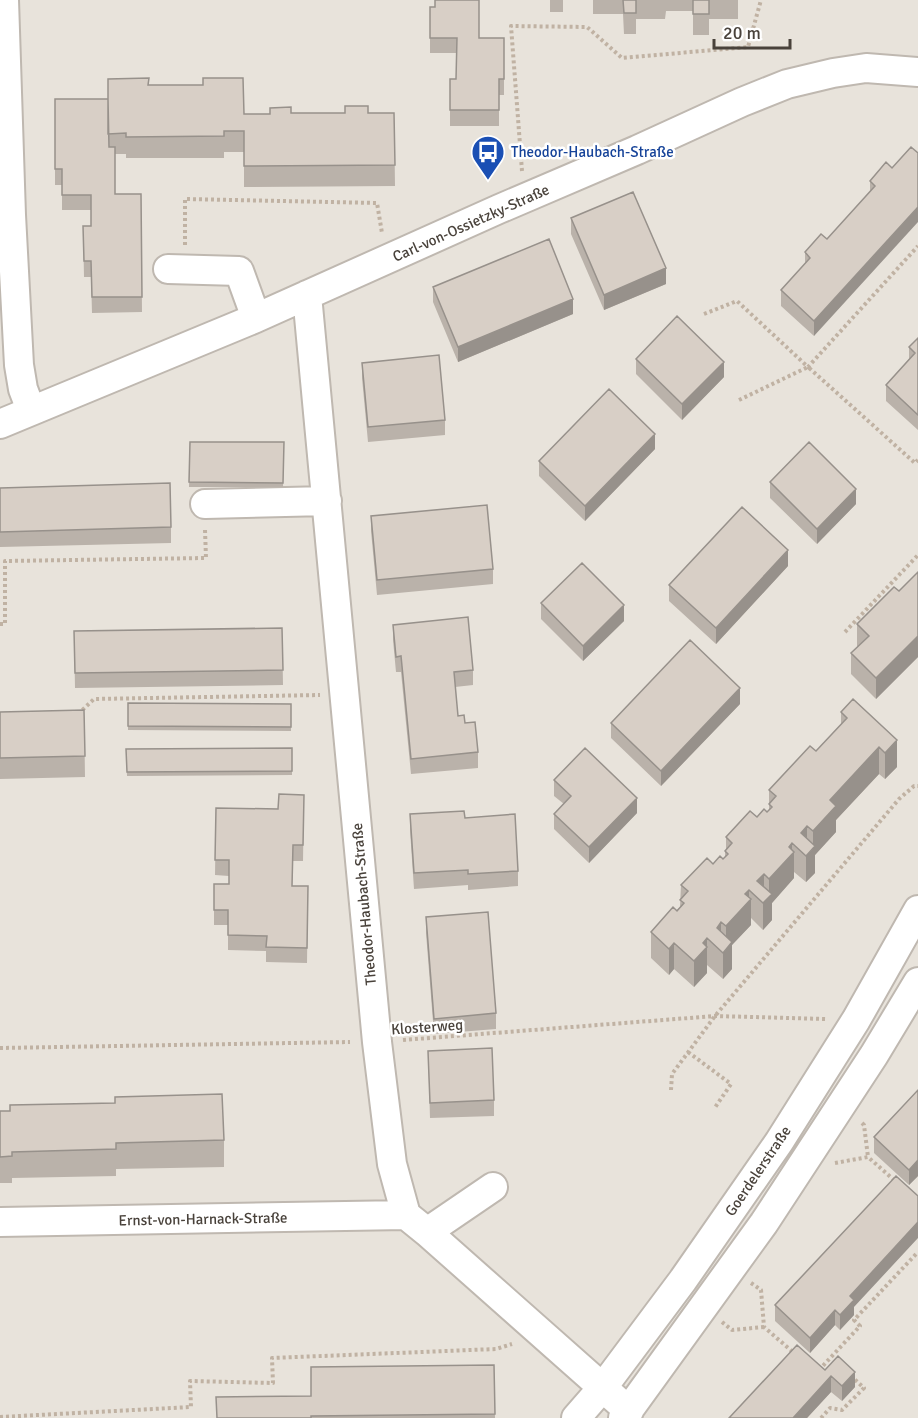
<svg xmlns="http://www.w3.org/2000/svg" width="918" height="1418" viewBox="0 0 918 1418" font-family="Signika,sans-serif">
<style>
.residential{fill:#e8e3db}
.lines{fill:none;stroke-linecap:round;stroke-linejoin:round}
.minor-casing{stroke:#bfb8b0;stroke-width:32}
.path{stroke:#c0b2a3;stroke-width:4;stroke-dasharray:3 3;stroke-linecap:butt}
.minor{stroke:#fff;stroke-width:28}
.wall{fill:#bab2aa}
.shaded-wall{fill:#97918b}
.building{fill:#d8cfc6;stroke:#97918b;stroke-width:1.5}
.labels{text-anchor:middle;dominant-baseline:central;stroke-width:5;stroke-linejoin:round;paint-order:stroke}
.transit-label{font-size:15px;fill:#164399;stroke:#fff;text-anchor:start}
.street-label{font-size:15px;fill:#49423b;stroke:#fff}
</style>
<rect width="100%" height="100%" fill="#f5f1ed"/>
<path class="residential" d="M0 0H918V1418H0Z"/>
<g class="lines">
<g class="minor-casing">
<path id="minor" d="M4 0 11 215 19 365 23 389 31 410
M168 269 239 271 256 318
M307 295 377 1042 392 1164 406 1215 427 1232 629 1411
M0 424 256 318 499 209 637 150 742 102 787 84 833 73 866 68 918 72
M205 504 327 501
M0 1222 406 1215
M427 1232 493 1187
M576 1418 603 1387 683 1280 779 1142 856 1020 918 910
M623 1418 764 1223 874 1055 918 982"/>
</g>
<path class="path" d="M522 171 511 26 587 27 622 58 748 47 761 0
M185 245V199L377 203 382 233
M704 314 737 301 808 367 918 246
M739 400 808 367 915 463 918 460
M0 624H5V561L206 558 205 530
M845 632 918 555
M78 714 94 699 320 695
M403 1040 715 1016 826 1019
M0 1048 350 1042
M688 1052 731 1084 714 1109
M671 1090 672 1074 715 1016 899 799 914 786H918
M862 1123 864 1125 868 1157
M835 1163 868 1157 895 1181
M751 1283 761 1290 764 1327 794 1353
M722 1322 732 1330 764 1327
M819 1370 860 1326 854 1320 918 1252
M0 1417 191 1407 190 1381 273 1383 272 1358 496 1349 512 1344
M821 1418 830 1408 842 1410 864 1388 851 1376"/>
<use href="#minor" class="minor"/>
</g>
<path class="wall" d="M550 0H563V12H550Z
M593 0H738V19H709V35H693V11H666L665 19H636V34H624L623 14H593Z
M430 7 479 38H504V95H499V126H450V79H456V53H430Z
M148 85 244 114 394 113 395 186 244 187V152H224V158H126V154H115V194H141L142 312 92 313 91 277H84L83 226H91V210H62V185H55V99H108Z
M886 162 814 336 781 306V290L805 264V252L827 239 870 192V181Z
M571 218 666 284 604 310 571 234Z
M433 287 573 314 458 362 433 302Z
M918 338V430L886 401V385L909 359V347Z
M636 359 724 377 682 420 636 374Z
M362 363 445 420V435L368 442 362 378Z
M190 442H284L283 487H189Z
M655 449 585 521 539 476V461Z
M770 482 856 504 817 544 770 498Z
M0 488 171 527V543L0 547Z
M371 516 493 569V584L377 595 371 531Z
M788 566 716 644 669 601V585Z
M918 572V657L876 699 851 674V653L858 647 857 646V624L899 591Z
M541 603 624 621 583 661 541 619Z
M393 625 473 670V685L455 687 458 716 465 723 478 752V768L411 774 401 672H396L393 640Z
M282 628 283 685 75 688 74 631Z
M853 699 897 767 885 779 879 774 836 820V832L815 855V873L806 882 794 872V878L772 903V920L763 930 751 918V925L732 945V969L723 979 707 965V973L694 987 674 969 669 975 651 958V932L680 907 681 885 713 864 725 858V851L726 850V837L757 817 767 812 769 810V790L816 751 841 724V712Z
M128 703 291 704V731L128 730Z
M740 704 661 786 611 738V723Z
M84 710 85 777 0 779V712Z
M292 748V775L127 776 126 749Z
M554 780 637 813 589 863 554 829V814L564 804 554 796Z
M304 795 303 861H293L292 886H308L307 963 266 962V951L228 950V925H214V884H229V876L215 875 216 808 278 809Z
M410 814 465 818 518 871V886L468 890V885L414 889 410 830Z
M426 917 496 1013V1029L434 1034 426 933Z
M428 1051 494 1100V1116L430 1118Z
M918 1090V1176L909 1185 874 1153V1137Z
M0 1111 224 1140V1167L116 1169V1176L12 1178V1183H0Z
M775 1305 854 1307V1315L840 1330 835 1325 810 1353 775 1321Z
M494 1365 495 1418H216L311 1396Z
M825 1370 855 1387 842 1401 831 1392 807 1418H729Z"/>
<path class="shaded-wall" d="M918 207V222L814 336V321Z
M666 268V284L604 310V295Z
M573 299V314L458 362V347Z
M724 362V377L682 420V404Z
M655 434V449L585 521V506Z
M856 489V504L817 544V529Z
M788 550V566L716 644V628Z
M624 605V621L583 661V646Z
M918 636V657L876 699V678Z
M740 688V704L661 786V771Z
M897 740V767L885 779V753Z
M879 747V774L836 820V832L815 855V873L806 882V856L813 849V831L830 800Z
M637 798V813L589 863V847Z
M807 826V853L801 833Z
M792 843V854L794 852V878L772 903V920L763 930V903L769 896V879Z
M764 874V900L757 881Z
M749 890V901L751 899V925L732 945V969L723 979V953L726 950V926L745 894Z
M721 922V949L717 928Z
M707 938V973L694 987V961L703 943Z
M674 943V969L669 975V949Z
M918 1160V1176L909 1185V1170Z
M918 1222V1238L854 1307V1315L840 1330V1315L850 1296Z
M835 1310V1325L810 1353V1338Z
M855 1372V1387L842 1401V1386Z
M831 1376V1392L807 1418H793Z"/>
<path class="building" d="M435 0H479V38H504V79H499V110H450V79H456L457 38H430V7H435Z
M623 0H636V13H624Z
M693 0H709V14H693Z
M149 78 148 85H203V78H243L244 114H270V108L291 107V113H345V106H368V113H394L395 165 244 166V131H224V136L126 137V133L108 134V79Z
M55 99H108L109 147H115V194H141L142 297H92L91 261H84L83 226H91V195H62V169H55Z
M911 147 918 153V207L814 321 781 290 810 258 805 252 821 234 827 239 875 186 870 181 886 162 892 168Z
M633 192 666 268 604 295 571 218Z
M549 239 573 299 458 347 433 287Z
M677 316 724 362 682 404 636 359Z
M918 338V415L886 385 915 353 909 347Z
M439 355 445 420 368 427 362 363Z
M609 389 655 434 585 506 539 461Z
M190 442H284L283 483 189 482Z
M809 442 856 489 817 529 770 482Z
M170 483 171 527 0 532V488Z
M487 505 493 569 377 580 371 516Z
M742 507 788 550 716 628 669 585Z
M582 563 624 605 583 646 541 603Z
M918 572V636L876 678 851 653 869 636 857 624 894 587 899 591Z
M468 617 473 670 454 672 458 716 464 715 465 723 475 722 478 752 411 759 401 656 396 657 393 625Z
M282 628 283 670 75 673 74 631Z
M690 640 740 688 661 771 611 723Z
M853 699 897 740 885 753 879 747 830 800 836 806 813 831 807 826 801 833 815 846 806 856 792 843 789 847 794 852 769 879 764 874 757 881 772 894 763 903 749 890 745 894 751 899 726 926 721 922 717 928 732 942 723 953 707 938 703 943 707 947 694 961 674 943 669 949 651 932 673 907 677 911 684 903 680 900 688 891 681 885 707 858 713 864 720 856 723 859 728 854 725 851 732 843 726 837 750 811 757 817 764 809 767 812 772 807 769 804 776 796 769 790 810 746 816 751 847 718 841 712Z
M128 703 291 704V727L128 726Z
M84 710 85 756 0 758V712Z
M292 748V771L127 772 126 749Z
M585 748 637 798 589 847 554 814 571 796 554 780Z
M279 794 304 795 303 845H293L292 886H308L307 948 266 947 267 936 228 935V910H214V884H229V860H215L216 808 278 809Z
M464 811 465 818 515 814 518 871 468 874V870L414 873 410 814Z
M488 912 496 1013 434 1019 426 917Z
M492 1048 494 1100 430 1103 428 1051Z
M918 1090V1160L909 1170 874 1137Z
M222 1094 224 1140 116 1143V1149L12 1152V1156L0 1157V1111H10V1105L115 1103V1097Z
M896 1176 918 1196V1222L850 1296 854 1300 840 1315 835 1310 810 1338 775 1305Z
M797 1345 825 1370 838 1356 855 1372 842 1386 831 1376 793 1418H729Z
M494 1365 495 1414 311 1416V1418H217L216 1397 311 1396V1367Z"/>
<defs>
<g id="bus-pin" transform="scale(1.725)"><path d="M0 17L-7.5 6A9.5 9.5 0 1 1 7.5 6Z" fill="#1a4fb4" stroke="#fff"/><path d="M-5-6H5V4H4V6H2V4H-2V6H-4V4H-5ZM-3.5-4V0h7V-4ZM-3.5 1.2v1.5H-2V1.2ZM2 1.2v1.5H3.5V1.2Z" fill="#fff"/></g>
</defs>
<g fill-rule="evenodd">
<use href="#bus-pin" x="488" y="152"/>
</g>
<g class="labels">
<g class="transit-label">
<text x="511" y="152">Theodor-Haubach-Straße</text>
</g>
<g class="street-label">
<text transform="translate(471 223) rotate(-24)">Carl-von-Ossietzky-Straße</text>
<text transform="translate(364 904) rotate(-95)">Theodor-Haubach-Straße</text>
<text transform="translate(427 1027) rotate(-4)">Klosterweg</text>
<text transform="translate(758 1171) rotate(-56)">Goerdelerstraße</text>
<text transform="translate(203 1219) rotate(-1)">Ernst-von-Harnack-Straße</text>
</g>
</g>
<path d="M714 39v9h76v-9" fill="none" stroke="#49423b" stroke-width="3"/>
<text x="723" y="39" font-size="18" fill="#49423b" stroke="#ffffff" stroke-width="4.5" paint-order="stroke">20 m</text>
</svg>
